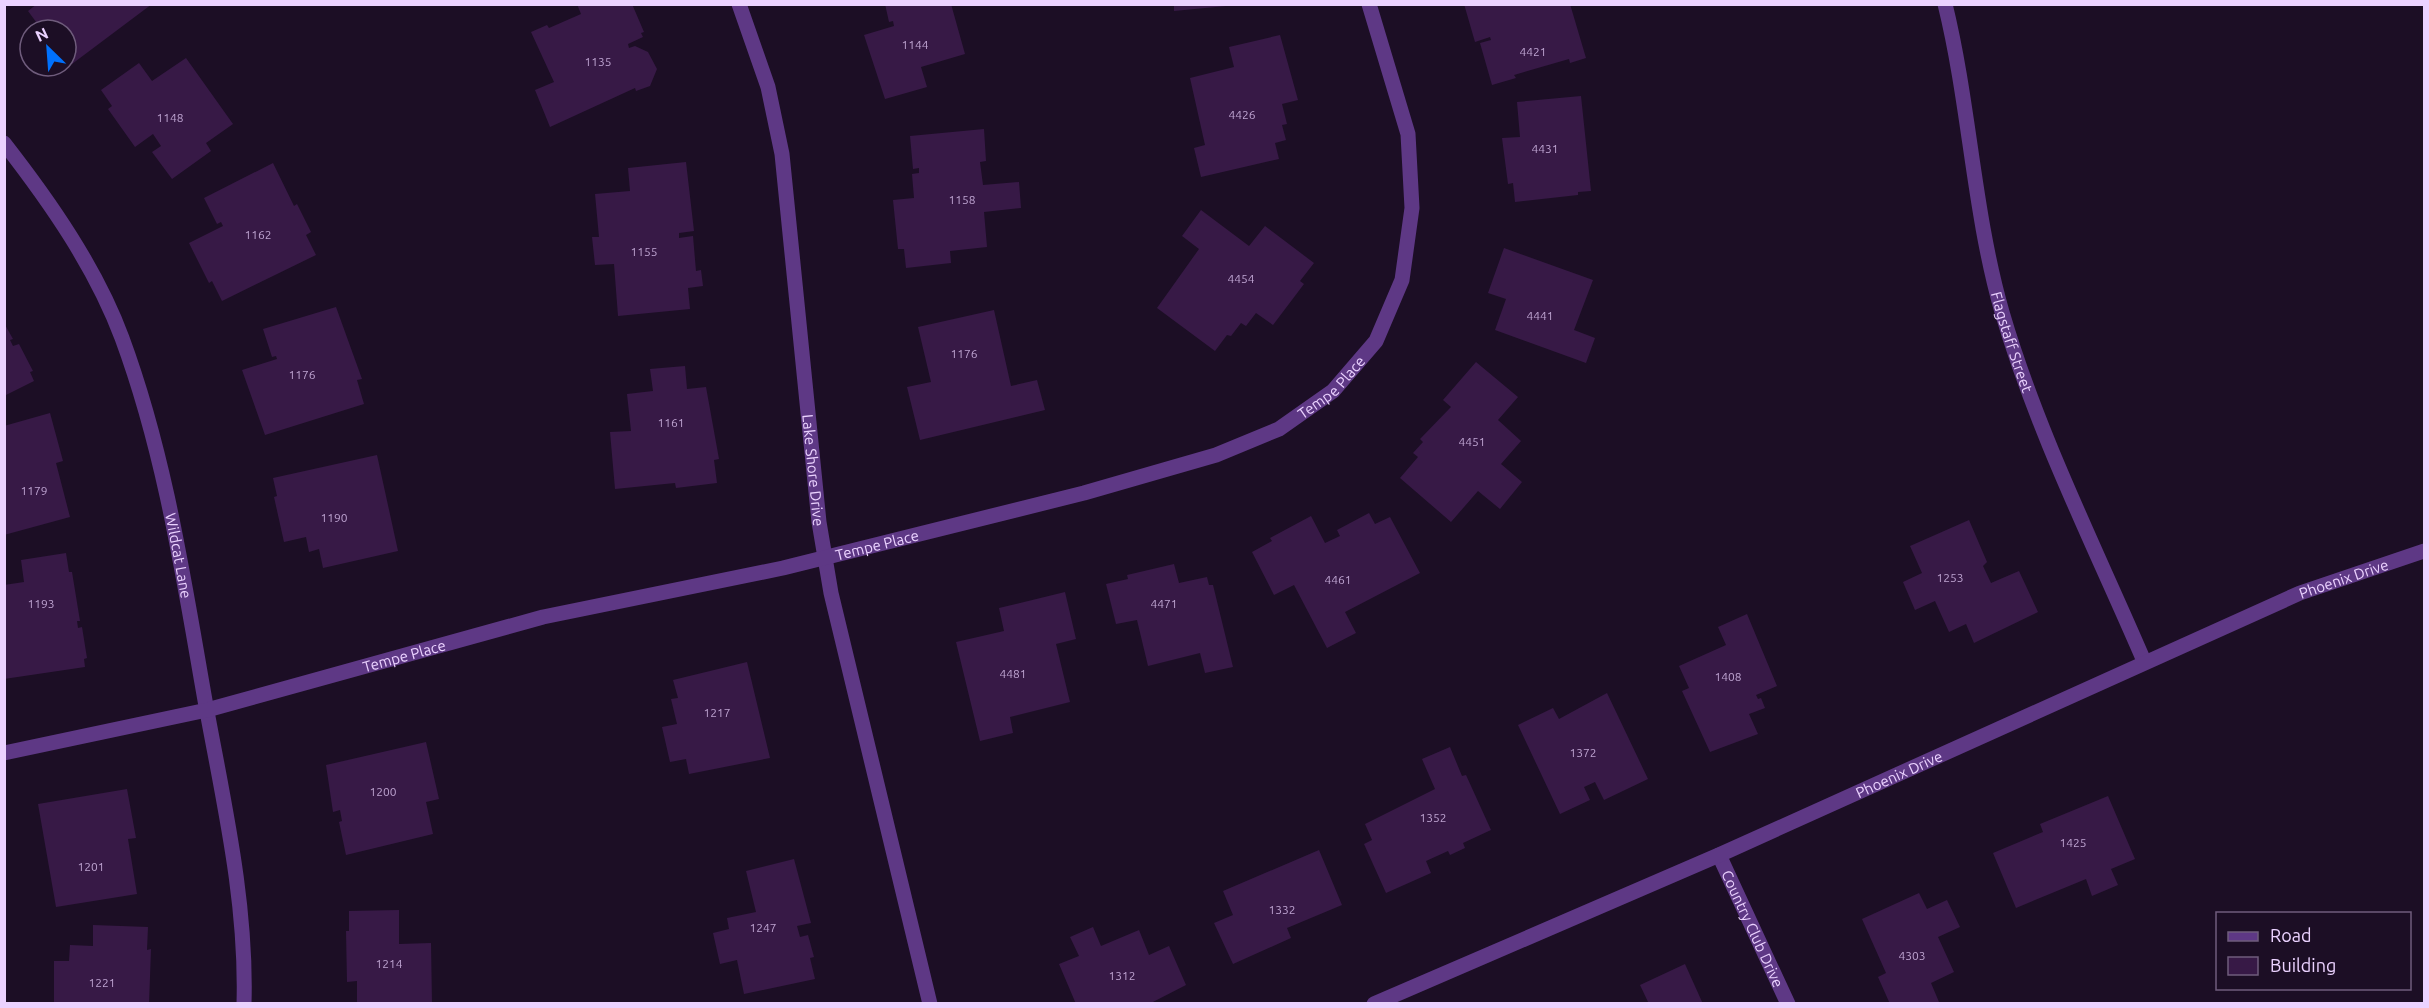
<svg xmlns="http://www.w3.org/2000/svg" width="2429" height="1008" viewBox="0 0 2429 1008" font-family="Ubuntu,sans-serif">
<style>
.building{fill:#371946}
.lines{fill:none;stroke-linecap:round;stroke-linejoin:round}
.minor{stroke:#5e3885;stroke-width:15}
.labels{text-anchor:middle;dominant-baseline:central;stroke-width:4.5;stroke-linejoin:round;paint-order:stroke}
.number-label{font-size:12px;fill:#bea4d1}
.street-label{font-size:15px;fill:#ebd2ff;stroke:#1c0e25}
</style>
<rect width="100%" height="100%" fill="#1c0e25"/>
<path class="building" d="M37 4H152L72 64 66 56V30H42L28 11Z
M577 4H632L644 32 641 33 643 37 628 44 629 48 635 46 648 52 657 69 650 86 636 91 635 88 550 127 535 90 554 82 531 32 547 25 549 28 581 14Z
M885 4H951L965 54 921 67 927 87 885 99 864 35 894 26 893 21 889 22Z
M1174 4H1226V6L1174 11Z
M1464 4H1570L1586 58 1570 63 1569 59 1514 75 1516 78 1492 85 1480 43 1491 40 1490 37 1475 42Z
M1280 35 1298 100 1282 104 1287 124 1282 125 1286 140 1275 143 1279 159 1201 177 1194 148 1205 145 1190 78 1234 67 1229 47Z
M186 58 233 124 206 143 211 151 172 179 152 152 161 146 153 134 135 147 108 109 112 106 101 90 139 63 152 81Z
M1581 96 1591 191 1578 192V195L1515 202 1513 183 1508 184 1502 138 1520 137 1517 102Z
M984 129 986 161 980 162 983 185 1019 182 1021 208 984 212 987 247 950 251 951 263 906 268 904 249H898L893 200 914 198 912 174 919 173V168L913 169 910 136Z
M686 162 694 231 679 233V238L693 236 696 271 701 270 703 286 688 288 690 309 618 316 614 264 595 265 592 237H599L595 194 630 191 628 168Z
M273 163 294 206 297 204 311 232 306 235 316 255 222 301 212 281 209 283 189 243 223 226 221 222 217 224 204 198Z
M1201 210 1249 246 1265 226 1314 263 1300 281 1304 284 1273 325 1256 313 1246 326 1241 323 1231 336 1227 335 1215 351 1157 308 1199 249 1182 236Z
M1504 248 1593 280 1574 330 1595 338 1586 363 1495 330 1506 299 1488 293Z
M336 307 362 379 357 380 364 404 265 435 242 370 277 359 276 356 272 357 263 329Z
M994 310 1011 386 1037 380 1045 410 920 440 907 387 931 382 918 327Z
M4 323 13 339 10 340 13 346 19 344 33 371 30 372 34 381 4 396Z
M1476 362 1518 397 1498 420 1521 441 1501 464 1522 482 1500 509 1478 491 1451 522 1400 478 1418 457 1413 453 1423 442 1420 439 1451 407 1443 400Z
M685 366 687 389 706 387 719 459 714 460 717 483 676 488 675 483 615 489 610 432 631 431 627 394 653 391 650 369Z
M50 413 63 461 56 463 70 517 4 535V426Z
M377 455 398 551 323 568 319 549 309 552 306 537 284 542 274 497 277 496 273 478Z
M1369 513 1375 524 1390 517 1420 573 1345 612 1356 633 1327 648 1294 585 1274 595 1252 552 1272 541 1270 538 1311 516 1325 543 1340 536 1337 530Z
M1969 520 1987 562 1983 566 1991 583 2019 571 2038 612 1974 643 1966 624 1949 632 1935 601 1915 610 1903 582 1922 573 1910 546Z
M66 553 69 572H72L80 621H77L78 628 82 627 87 658 84 659 85 667 4 679V585L24 582 21 560Z
M1174 564 1179 583 1207 577 1209 585H1213L1233 667 1205 673 1200 653 1148 666 1137 620 1116 624 1106 584 1128 579 1127 575Z
M1065 592 1076 639 1056 644 1070 702 1010 717 1013 733 980 741 956 642 1004 631 999 608Z
M1747 614 1777 686 1756 695 1758 699 1761 698 1765 708 1749 714 1758 734 1710 752 1682 691 1689 688 1679 666 1726 645 1718 627Z
M747 662 770 758 689 774 686 759 670 762 662 727 677 724 671 699 678 698 673 680Z
M1607 693 1648 779 1604 800 1595 782 1584 787 1590 800 1560 814 1518 725 1553 708 1559 719Z
M426 742 439 799 426 802 433 834 346 855 339 822 342 821 340 810 333 812 326 765Z
M1450 747 1462 776 1466 775 1491 830 1463 843 1465 848 1450 855 1448 851 1426 861 1431 873 1386 893 1364 844 1372 840 1365 824 1435 789 1422 759Z
M127 789 136 838 128 839 137 894 56 907 38 804Z
M2108 796 2135 859 2111 869 2118 885 2092 896 2086 879 2016 908 1993 853 2043 832 2040 824Z
M1319 850 1342 905 1287 928 1291 938 1233 964 1214 923 1233 915 1223 891Z
M794 859 811 923 797 926 800 937 808 935 814 957 810 958 815 979 744 994 737 960 720 964 713 933 729 929 727 918 756 912 746 871Z
M1919 893 1927 909 1947 900 1960 927 1938 937 1954 972 1931 983 1939 1002 1890 1004 1878 977 1886 973 1862 919Z
M399 910V944L431 943 432 1004H357V981L347 982 346 931H349V911Z
M93 925 148 927 147 950 151 949 149 1004H54V961H69L70 945 93 946Z
M1093 927 1101 946 1139 930 1149 955 1169 946 1186 985 1149 1004H1076L1059 964 1079 956 1070 937Z
M1685 964 1703 1004H1649L1640 985Z"/>
<g class="lines">
<g class="minor">
<path id="s1" d="M739 4 768 87 782 154 819 522 831 593 930 1004"/>
<path id="s2" d="M1945 4C1970 106 1973 211 2002 312 2037 432 2095 547 2144 661"/>
<path id="s3" d="M4 143C50 202 96 268 122 338 166 457 184 582 206 706 224 804 247 903 244 1004"/>
<path id="s4" d="M4 753 207 710 543 617 783 568 1084 493 1216 455 1279 429 1333 391 1376 341 1402 280 1412 208 1408 134 1369 4"/>
<path id="s5" d="M1719 855 1788 1004"/>
<path id="s6" d="M1374 1004 1719 855 2300 593 2424 551"/>
</g>
</g>
<g class="labels">
<g class="number-label">
<text x="915" y="44">1144</text>
<text x="1533" y="51">4421</text>
<text x="598" y="61">1135</text>
<text x="1242" y="114">4426</text>
<text x="170" y="117">1148</text>
<text x="1545" y="148">4431</text>
<text x="962" y="199">1158</text>
<text x="258" y="234">1162</text>
<text x="644" y="251">1155</text>
<text x="1241" y="278">4454</text>
<text x="1540" y="315">4441</text>
<text x="964" y="353">1176</text>
<text x="302" y="374">1176</text>
<text x="671" y="422">1161</text>
<text x="1472" y="441">4451</text>
<text x="34" y="490">1179</text>
<text x="334" y="517">1190</text>
<text x="1950" y="577">1253</text>
<text x="1338" y="579">4461</text>
<text x="41" y="603">1193</text>
<text x="1164" y="603">4471</text>
<text x="1013" y="673">4481</text>
<text x="1728" y="676">1408</text>
<text x="717" y="712">1217</text>
<text x="1583" y="752">1372</text>
<text x="383" y="791">1200</text>
<text x="1433" y="817">1352</text>
<text x="2073" y="842">1425</text>
<text x="91" y="866">1201</text>
<text x="1282" y="909">1332</text>
<text x="763" y="927">1247</text>
<text x="1912" y="955">4303</text>
<text x="389" y="963">1214</text>
<text x="1122" y="975">1312</text>
<text x="102" y="982">1221</text>
</g>
<g class="street-label">
<text stroke="none"><textPath href="#s2" startOffset="345">Flagstaff Street</textPath></text>
<text stroke="none"><textPath href="#s4" startOffset="1384">Tempe Place</textPath></text>
<text stroke="none"><textPath href="#s1" startOffset="474">Lake Shore Drive</textPath></text>
<text stroke="none"><textPath href="#s4" startOffset="898">Tempe Place</textPath></text>
<text stroke="none"><textPath href="#s3" startOffset="454">Wildcat Lane</textPath></text>
<text stroke="none"><textPath href="#s6" startOffset="1059">Phoenix Drive</textPath></text>
<text stroke="none"><textPath href="#s4" startOffset="412">Tempe Place</textPath></text>
<text stroke="none"><textPath href="#s6" startOffset="573">Phoenix Drive</textPath></text>
<text stroke="none"><textPath href="#s5" startOffset="81">Country Club Drive</textPath></text>
</g>
</g>
<rect width="2429" height="1008" fill="none" stroke="#ebd2ff" stroke-width="12"/>
<rect x="2216" y="912" width="195" height="78" fill="#1c0e25" stroke="#6f5c7c" stroke-width="1.5"/>
<rect x="2228" y="932" width="30" height="9" fill="#5e3885" stroke="#6f5c7c" stroke-width="1.5"/>
<text x="2270" y="942" font-size="18" fill="#ebd2ff">Road</text>
<rect x="2228" y="957" width="30" height="18" fill="#371946" stroke="#6f5c7c" stroke-width="1.5"/>
<text x="2270" y="972" font-size="18" fill="#ebd2ff">Building</text>
<g transform="translate(48 48) rotate(335)"><circle r="28" fill="#1c0e25" stroke="#6f5c7c" stroke-width="1.5"/>
<path d="M0-4.5L10 22L0 15L-10 22Z" fill="#0071fd"/>
<text y="-9" font-size="16" font-weight="bold" text-anchor="middle" fill="#ebd2ff">N</text>
</g>
</svg>
